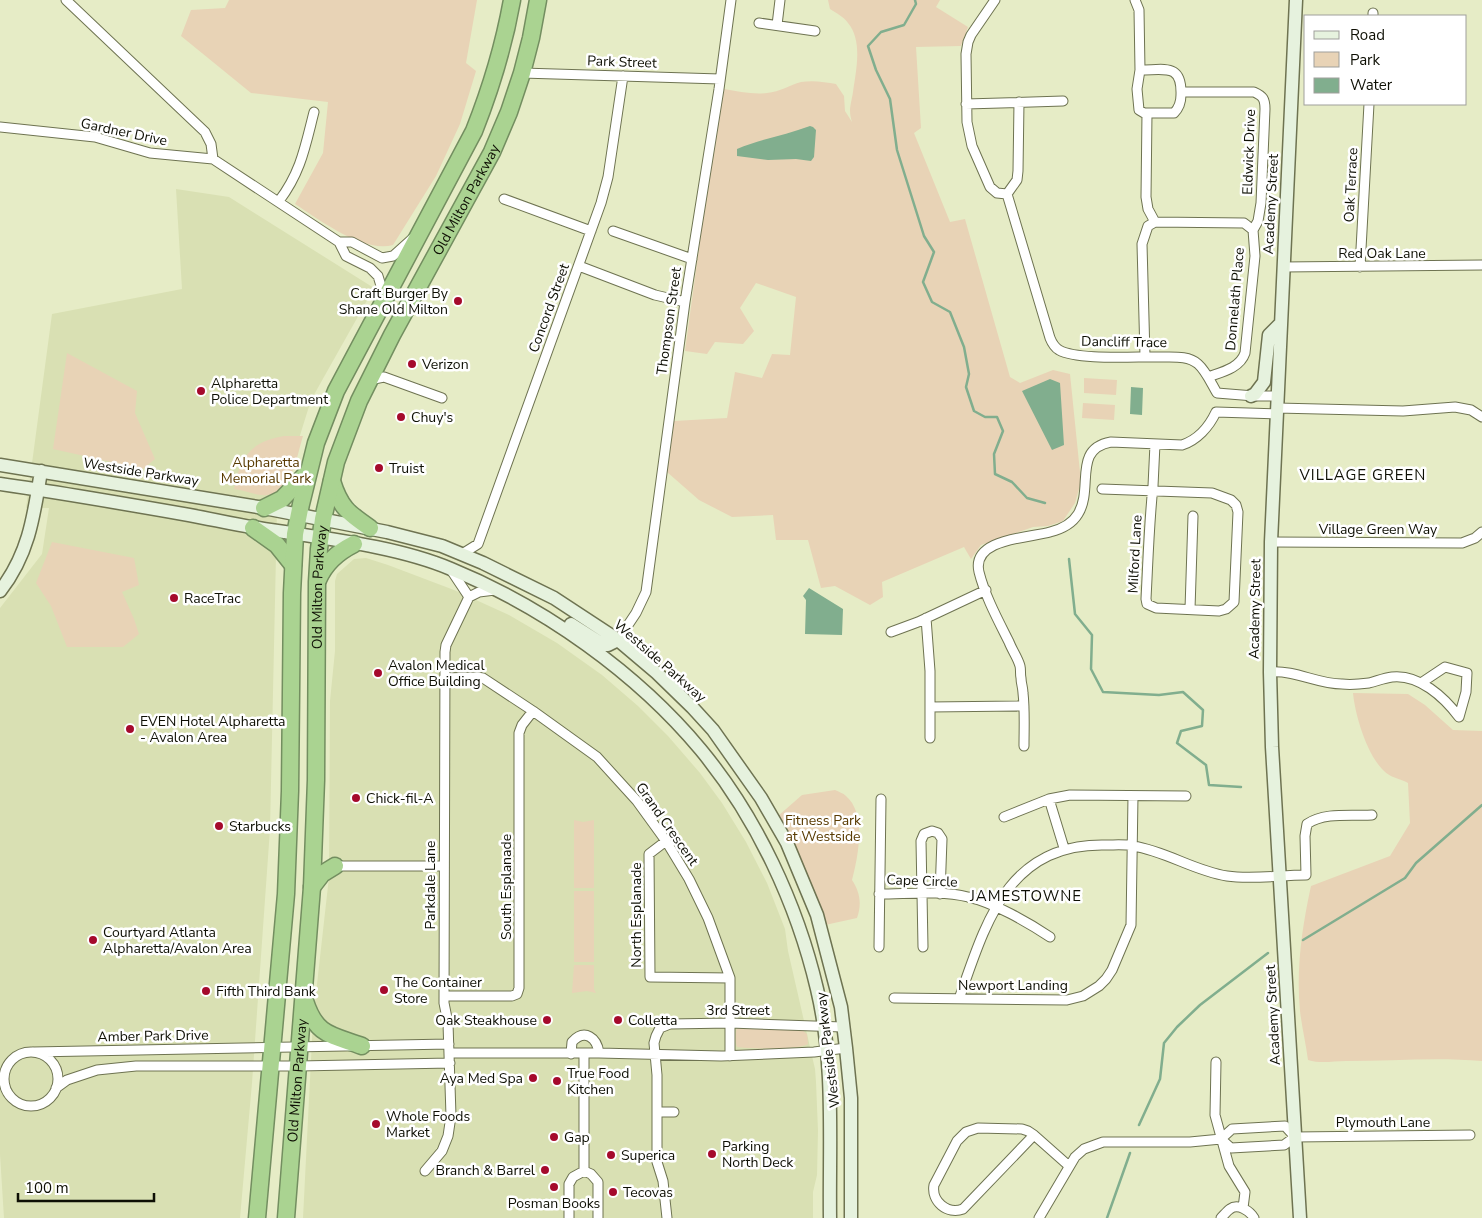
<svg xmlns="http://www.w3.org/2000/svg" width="1482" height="1218" viewBox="0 0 1482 1218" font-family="'Nunito Sans',sans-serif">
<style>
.built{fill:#d9e0b3}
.green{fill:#e8d3b6}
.water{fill:#81ae8e}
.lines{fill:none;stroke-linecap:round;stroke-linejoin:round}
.stream{stroke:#81ae8e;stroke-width:2.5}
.street-casing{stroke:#6e7351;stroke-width:11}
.secondary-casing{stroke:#6e7351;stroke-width:15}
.highway-casing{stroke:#738e60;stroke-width:19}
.street{stroke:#fff;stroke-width:9}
.secondary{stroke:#e6f2de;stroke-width:12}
.highway{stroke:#aad391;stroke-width:16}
.poi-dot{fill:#a50a2c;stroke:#fff;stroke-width:2}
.labels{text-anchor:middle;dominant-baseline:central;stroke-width:5;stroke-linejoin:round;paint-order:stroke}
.street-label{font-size:14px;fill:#0e0f04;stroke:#fff}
.poi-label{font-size:14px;fill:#0e0f04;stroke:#fff;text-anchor:start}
.park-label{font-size:14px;fill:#593b02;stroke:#fff}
.neighbourhood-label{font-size:15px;letter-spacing:1px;fill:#0e0f04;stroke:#fff}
</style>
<rect width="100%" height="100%" fill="#e6ecc6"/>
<path class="built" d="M176 189 229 197 374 288 311 400 277 509 270 829 252 1083 240 1218H4L0 1154V608L42 554 49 508H26L52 314 182 289Z
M366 558 388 565 454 590 509 615 557 643 602 675 638 706 668 736 700 773 722 803 746 842 767 883 785 929 788 951 815 1069 816 1082 818 1131 817 1175 813 1192V1218H303L313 1020 329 877 330 701 335 651V581L337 574 354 559Z"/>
<path class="green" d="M229 0H477L466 63 476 71 460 124 436 176 393 245C363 253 320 220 295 204L323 153 328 102 251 93 181 36 191 10 225 8Z
M828 0H940L936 7 968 27 961 46 916 47 921 128 914 133 950 222 965 219 1010 377 1020 383 1053 370 1070 374 1081 482 1075 503 1063 521 1048 526 1033 527 981 545 971 559 964 547 882 582 883 597 870 605 835 586 821 588 808 540H776L773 515 732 517 699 500 667 472 674 421 727 418 735 372 762 378 772 354 790 355 796 297 756 283 740 308 754 331 743 344 715 342 707 354 685 351 704 211 701 210 724 89C738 91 753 95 767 93 780 92 790 85 801 82 813 80 825 82 836 84L844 96 845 111 852 122C848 109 851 105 853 92 856 70 863 41 848 23 844 17 836 13 830 9Z
M67 353 137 391 135 413 155 459 143 469 53 449Z
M1084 378 1117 380 1116 395 1084 393Z
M1083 403 1115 405 1114 420 1082 418Z
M284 436H303C296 458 292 498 261 495 252 494 243 490 234 489 240 457 250 442 284 436Z
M52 542 134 558 139 585 122 592 134 619 139 634 123 647H67L51 606 36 583Z
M1353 693 1408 694 1425 705 1453 730 1482 731V1061C1437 1057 1392 1061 1346 1061 1333 1061 1321 1064 1308 1060 1306 1044 1302 1028 1300 1011 1296 969 1302 927 1311 886L1390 856 1410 823 1408 783C1401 779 1389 777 1384 771 1367 755 1355 715 1353 693Z
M835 790C839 792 843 793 846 796 867 814 858 857 852 880 860 892 862 904 857 918L825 925 778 816 802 795Z
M574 820 583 822 594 820V888H574Z
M574 891H594V962H574Z
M574 965H594V989L596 993 587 991 572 993Z
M743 1027 802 1030 807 1034 808 1044C798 1050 750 1049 737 1047 735 1042 735 1033 737 1028Z"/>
<path class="water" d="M810 126 813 127 816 130 814 157 811 161 796 159 768 160 737 156V149C761 139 786 135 810 126Z
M1050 379 1060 383 1064 445 1052 450 1022 391Z
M1131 387 1143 388 1142 415 1130 414Z
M809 588 843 609 842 635 805 634 806 600 803 596Z"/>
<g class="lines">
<path class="stream" d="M915 0 916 4 904 25 881 32 868 46 876 70 890 99 897 150 924 236 934 252 923 282 932 302 950 312 964 347 969 374 966 387 974 411 985 417H997L1003 431 994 454 995 474 1012 482 1027 498 1045 503
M1069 559 1075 614 1092 635 1091 669 1103 692 1159 695 1183 692 1203 710 1202 726 1181 731 1177 743 1206 765 1209 785 1241 787
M1303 940 1405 878 1416 863 1482 805
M1139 1125 1160 1079 1164 1043 1177 1027 1200 1005 1268 953
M1107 1218 1130 1153"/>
<g class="street-casing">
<path id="street" d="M66 0 205 132 211 144 213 159
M995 0 971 35 968 42 966 54 967 122 972 146 990 187 997 193 1007 194
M1135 0 1139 10 1140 70
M1373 16V13
M759 23 815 31
M777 25 780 0
M1140 70C1165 70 1182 63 1181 95 1181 102 1179 108 1174 113H1144L1139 110 1137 89Z
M522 73 720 79
M1181 92H1254C1263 96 1265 99 1265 109L1261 203 1258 221 1253 230
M1019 102 1018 171 1017 180 1007 194 1050 338C1052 343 1054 347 1059 350 1079 361 1139 356 1164 357 1175 357 1189 356 1198 364 1206 371 1211 383 1217 393L1254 396H1277
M966 104 1063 101
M1147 113 1146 197 1148 209 1155 222
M0 127 95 137 150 153 213 159 339 242 346 256 370 268 378 276 385 299
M504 199 591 231
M279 201C301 172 305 147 314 112
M613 231 692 259
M339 242H352L382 258 393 256 413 238
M579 266 655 295 685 302
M1283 267 1482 265
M1360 267 1369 104
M1145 356 1142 244 1148 226 1155 222 1244 223 1253 230 1255 256 1245 353C1240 368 1222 372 1208 377
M369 380 384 377 442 398
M1277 408 1403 411 1455 407 1471 410 1482 417
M1102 489 1212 493 1231 500 1236 505 1238 512 1234 602 1226 609 1219 611 1156 608 1147 604 1146 599C1148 561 1149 524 1153 486L1155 444
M1271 542 1462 543 1475 538 1482 532
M462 554 478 544 601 203 608 177 623 76
M451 570 469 597
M1190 609 1193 516
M926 618 930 671V738
M891 632 918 622 986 590
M618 640 636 613 646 592 685 302 719 89 731 0
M1270 672C1296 670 1317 684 1342 684 1351 685 1361 684 1369 683 1377 681 1384 678 1392 677 1419 674 1444 697 1459 717L1466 692 1467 673 1445 667 1421 683
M444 678 477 677 483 678 533 711 597 757 637 801 666 841 689 879 708 918 730 978V1056
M930 707 1024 706
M1024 746C1024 729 1025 710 1023 693 1023 688 1021 683 1021 678 1020 674 1021 670 1020 666 1018 658 1012 650 1009 642 998 620 985 596 979 572 971 538 1030 538 1050 532 1062 529 1072 524 1078 514 1094 488 1072 449 1111 442L1182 445C1197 440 1209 427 1216 412L1277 414
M1049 799 1064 848
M1004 817 1049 799 1070 795 1186 796
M666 841 649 854 650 977 730 978
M335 866H444
M879 894C908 894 940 890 968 897 993 902 1029 923 1050 937
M879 947 881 799
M923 947 921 841 924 834 932 831 938 833 942 839 940 894
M444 996H512L517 994 519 988V733L522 725 533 711
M894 998 1067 1000 1083 996 1099 986 1106 979 1112 970 1131 925 1133 796
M959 999C986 922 1008 842 1107 845 1115 845 1125 844 1133 846 1166 851 1194 871 1227 876 1252 880 1280 875 1306 875L1305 836 1307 824C1324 812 1351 816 1372 815
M4 1079a27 27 0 1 1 54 0a27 27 0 1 1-54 0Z
M33 1052 449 1044
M449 1053H599L721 1056 814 1052 846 1048
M571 1054 572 1042C585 1028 597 1038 599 1053
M1216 1062 1215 1115 1229 1166 1245 1192 1243 1208
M56 1088 67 1080 97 1070 136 1066H299L450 1063
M657 1112H674
M978 1128 1022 1129 1028 1131 1034 1135 963 1209C947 1215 931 1201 934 1185L957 1141 966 1132Z
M1034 1135 1069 1166
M1295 1137 1470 1135
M1221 1139 1231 1148 1284 1145 1295 1137
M425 1171 442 1151 448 1136 451 1116 448 1023 444 1003 445 652 446 645 469 597 479 592 495 590
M584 1171V1053
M584 1171 591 1174 598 1182V1218
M569 1218V1184L573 1177 584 1171
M667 1218 663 1181 657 1162V1075L654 1043 656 1036 660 1028 670 1024 730 1023 843 1027
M1039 1218 1075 1157 1084 1149 1103 1142H1190L1221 1139 1232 1129 1285 1126 1295 1137
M1221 1218C1224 1215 1227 1211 1230 1209 1238 1203 1250 1211 1254 1218"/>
</g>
<g class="secondary-casing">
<path id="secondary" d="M1296 0 1271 542 1270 672 1272 747 1300 1218
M1251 396 1255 394 1264 382 1269 335 1280 324
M0 465 264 508 387 532 442 546 483 563 554 598 618 640 657 673 692 707 713 730 761 798 787 843 817 915 841 1007 846 1048 851 1098V1218
M0 484C63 493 126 504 189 515 212 519 235 525 258 528 319 538 394 545 451 569 544 607 637 673 701 750 757 818 797 904 817 989 835 1064 829 1142 830 1218
M0 591C29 554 34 515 41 471
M571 624 604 645H608L618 640"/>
</g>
<g class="highway-casing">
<g id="highway">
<path d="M332 481C340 507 348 513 370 528"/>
<path d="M264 508 282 499 306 474"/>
<path d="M253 528 277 545 293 565"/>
<path d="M318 580C325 563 338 552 354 544"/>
<path d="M312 887 322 874 335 866"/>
<path d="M305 1001C316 1036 332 1035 362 1046"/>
<path d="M257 1218 286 894 290 791 292 593 295 534 301 504 316 443 336 391 474 131C491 88 504 45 512 0"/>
<path id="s1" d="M286 1218 312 887 316 780 317 582 319 549 323 519 336 462 359 401 392 335 492 152 509 112 522 73 531 38 538 0"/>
</g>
</g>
<use href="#street" class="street"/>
<use href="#secondary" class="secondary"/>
<use href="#highway" class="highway"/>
</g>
<g class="poi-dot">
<circle cx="458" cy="301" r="5"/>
<circle cx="412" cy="364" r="5"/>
<circle cx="201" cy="391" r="5"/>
<circle cx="401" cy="417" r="5"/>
<circle cx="379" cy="468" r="5"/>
<circle cx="174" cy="598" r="5"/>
<circle cx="378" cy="673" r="5"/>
<circle cx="130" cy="729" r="5"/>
<circle cx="356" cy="798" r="5"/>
<circle cx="219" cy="826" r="5"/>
<circle cx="93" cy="940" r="5"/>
<circle cx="384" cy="990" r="5"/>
<circle cx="206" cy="991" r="5"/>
<circle cx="547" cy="1020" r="5"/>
<circle cx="618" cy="1020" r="5"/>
<circle cx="533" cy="1078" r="5"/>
<circle cx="557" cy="1081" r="5"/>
<circle cx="376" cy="1124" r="5"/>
<circle cx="554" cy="1137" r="5"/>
<circle cx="712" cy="1154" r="5"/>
<circle cx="611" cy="1155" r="5"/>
<circle cx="545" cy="1170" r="5"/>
<circle cx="554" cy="1187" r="5"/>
<circle cx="613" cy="1192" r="5"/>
</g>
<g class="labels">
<g class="street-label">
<text transform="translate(622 62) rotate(2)">Park Street</text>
<text transform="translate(124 132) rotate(12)">Gardner Drive</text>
<text transform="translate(1249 152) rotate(-88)">Eldwick Drive</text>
<text transform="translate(1351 185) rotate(-87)">Oak Terrace</text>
<text stroke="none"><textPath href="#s1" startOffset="1052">Old Milton Parkway</textPath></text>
<text transform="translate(1271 204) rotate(-87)">Academy Street</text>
<text x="1382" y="253">Red Oak Lane</text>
<text transform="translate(1235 299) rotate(-85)">Donnelath Place</text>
<text transform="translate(549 308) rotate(-70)">Concord Street</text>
<text transform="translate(669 321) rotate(-82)">Thompson Street</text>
<text transform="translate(1124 342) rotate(1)">Dancliff Trace</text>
<text transform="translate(141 472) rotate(9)">Westside Parkway</text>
<text x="1378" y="529">Village Green Way</text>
<text transform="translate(1135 554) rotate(-87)">Milford Lane</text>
<text stroke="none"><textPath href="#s1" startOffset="632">Old Milton Parkway</textPath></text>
<text transform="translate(1255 609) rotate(-89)">Academy Street</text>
<text transform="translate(660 661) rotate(41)">Westside Parkway</text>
<text transform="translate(667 824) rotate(55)">Grand Crescent</text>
<text transform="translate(922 881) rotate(2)">Cape Circle</text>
<text transform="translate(430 885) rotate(-90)">Parkdale Lane</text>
<text transform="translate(506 887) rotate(-90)">South Esplanade</text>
<text transform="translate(636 915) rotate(-90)">North Esplanade</text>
<text x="1013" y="985">Newport Landing</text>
<text x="738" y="1010">3rd Street</text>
<text transform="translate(1273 1015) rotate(-93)">Academy Street</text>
<text transform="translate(153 1036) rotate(-1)">Amber Park Drive</text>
<text transform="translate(828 1050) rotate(-97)">Westside Parkway</text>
<text stroke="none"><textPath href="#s1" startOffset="138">Old Milton Parkway</textPath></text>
<text x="1383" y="1122">Plymouth Lane</text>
</g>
<g class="poi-label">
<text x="448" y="293" text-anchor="end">Craft Burger By<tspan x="448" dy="16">Shane Old Milton</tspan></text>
<text x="422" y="364">Verizon</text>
<text x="211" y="383">Alpharetta<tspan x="211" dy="16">Police Department</tspan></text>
<text x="411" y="417">Chuy's</text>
<text x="389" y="468">Truist</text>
<text x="184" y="598">RaceTrac</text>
<text x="388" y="665">Avalon Medical<tspan x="388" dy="16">Office Building</tspan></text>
<text x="140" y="721">EVEN Hotel Alpharetta<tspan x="140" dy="16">- Avalon Area</tspan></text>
<text x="366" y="798">Chick-fil-A</text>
<text x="229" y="826">Starbucks</text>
<text x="103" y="932">Courtyard Atlanta<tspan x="103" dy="16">Alpharetta/Avalon Area</tspan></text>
<text x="394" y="982">The Container<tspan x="394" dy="16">Store</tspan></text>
<text x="216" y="991">Fifth Third Bank</text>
<text x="537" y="1020" text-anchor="end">Oak Steakhouse</text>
<text x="628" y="1020">Colletta</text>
<text x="567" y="1073">True Food<tspan x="567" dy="16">Kitchen</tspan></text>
<text x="523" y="1078" text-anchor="end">Aya Med Spa</text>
<text x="386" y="1116">Whole Foods<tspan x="386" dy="16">Market</tspan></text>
<text x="564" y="1137">Gap</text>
<text x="722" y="1146">Parking<tspan x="722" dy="16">North Deck</tspan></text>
<text x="621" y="1155">Superica</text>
<text x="535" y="1170" text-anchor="end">Branch &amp; Barrel</text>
<text x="623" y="1192">Tecovas</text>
<text x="554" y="1203" text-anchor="middle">Posman Books</text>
</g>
<g class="park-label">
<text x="266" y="462">Alpharetta<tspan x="266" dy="16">Memorial Park</tspan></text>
<text x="823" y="820">Fitness Park<tspan x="823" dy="16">at Westside</tspan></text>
</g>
<g class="neighbourhood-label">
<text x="1363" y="475">VILLAGE GREEN</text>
<text x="1026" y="896">JAMESTOWNE</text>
</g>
</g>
<rect x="1304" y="15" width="162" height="90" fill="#ffffff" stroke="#9f9f9b"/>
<rect x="1314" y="31" width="25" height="8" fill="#e6f2de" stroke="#9f9f9b"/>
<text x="1350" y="40" font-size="15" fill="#0e0f04">Road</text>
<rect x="1314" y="52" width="25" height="15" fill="#e8d3b6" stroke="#9f9f9b"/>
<text x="1350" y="65" font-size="15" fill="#0e0f04">Park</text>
<rect x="1314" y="78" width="25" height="15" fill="#81ae8e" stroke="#9f9f9b"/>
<text x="1350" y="90" font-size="15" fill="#0e0f04">Water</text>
<path d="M18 1193v8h136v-8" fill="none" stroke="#0e0f04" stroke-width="2.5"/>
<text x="25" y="1193" font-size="15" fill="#0e0f04" stroke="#ffffff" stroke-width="4" paint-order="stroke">100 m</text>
</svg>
